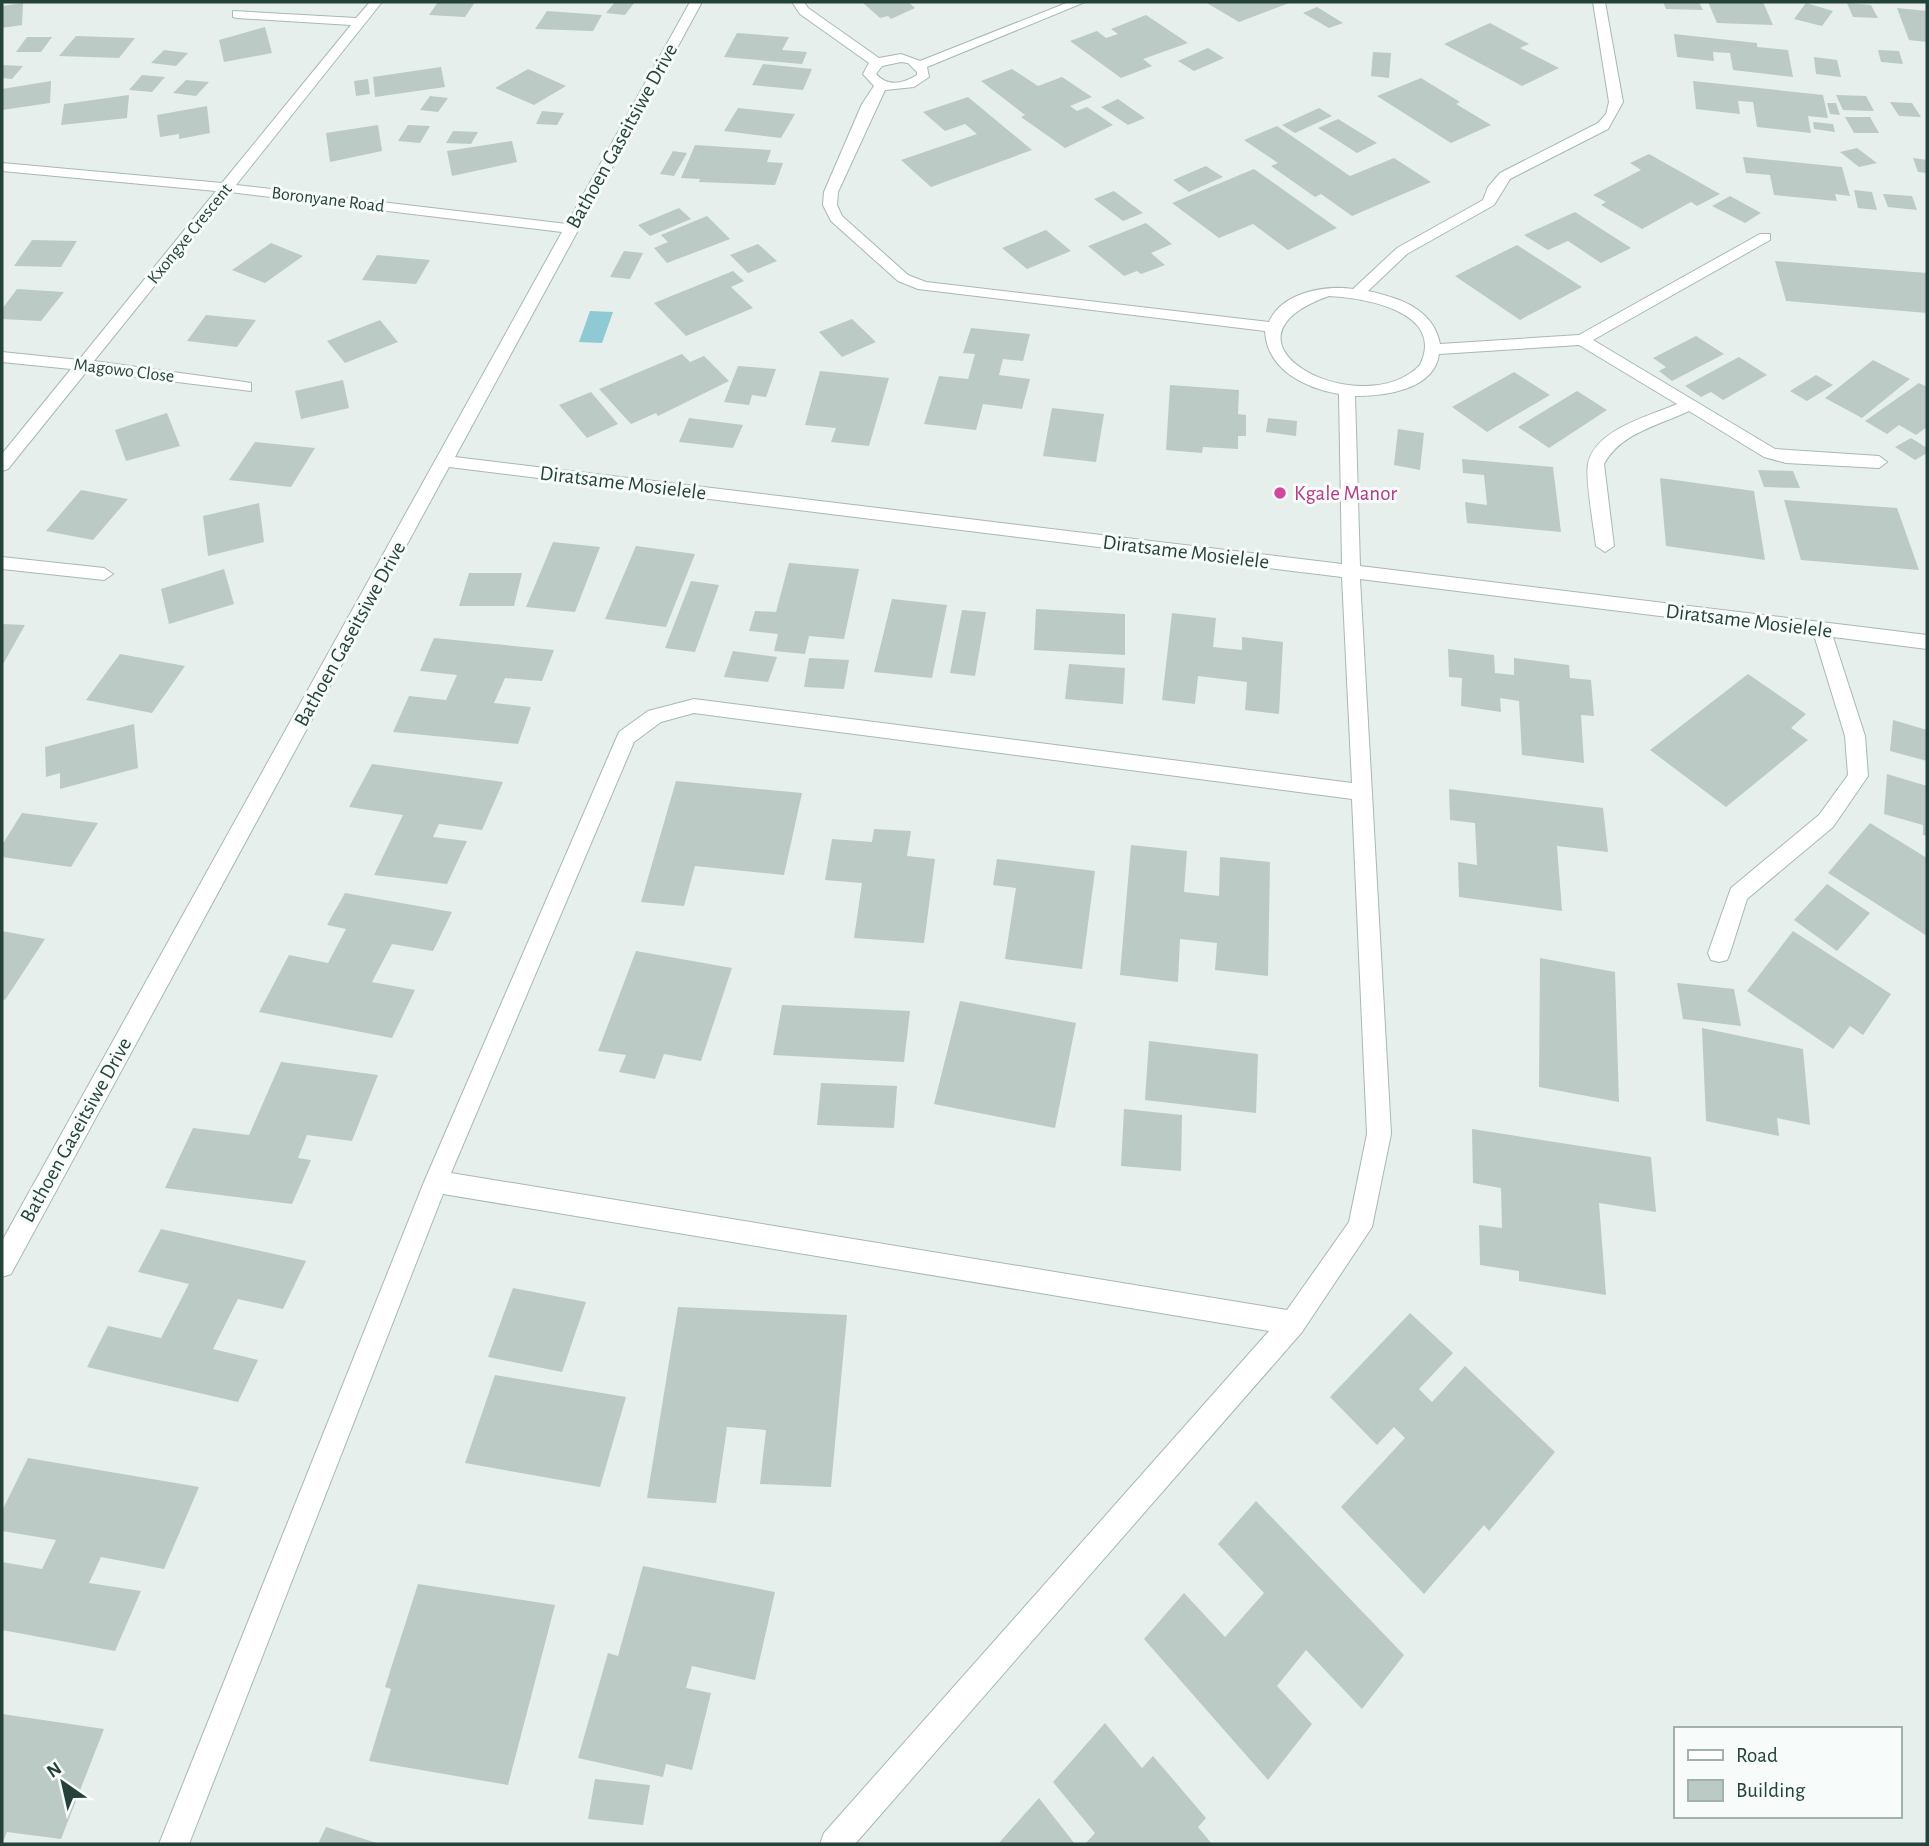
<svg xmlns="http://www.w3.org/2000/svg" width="1929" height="1846" viewBox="0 0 1929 1846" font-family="'Alegreya Sans',sans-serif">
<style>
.water{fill:#8ec9d4}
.building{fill:#bbcac4}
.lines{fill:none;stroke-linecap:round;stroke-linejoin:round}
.street-casing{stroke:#a8b8b2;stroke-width:2}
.street{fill:#fff;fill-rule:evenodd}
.hotel-dot{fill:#d1479c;stroke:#f7fbf9;stroke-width:2.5}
.labels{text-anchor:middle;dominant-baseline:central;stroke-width:6;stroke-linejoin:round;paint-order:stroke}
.far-street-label{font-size:18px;fill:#24423a;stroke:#f7fbf9}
.street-label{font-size:21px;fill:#24423a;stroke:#f7fbf9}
.hotel-label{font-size:21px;fill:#b23c85;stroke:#f7fbf9;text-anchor:start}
</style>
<rect width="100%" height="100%" fill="#e6efeb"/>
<path class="water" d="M590 311 613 312 602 343 579 342Z"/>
<path class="building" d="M438 2H475L465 17 429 15Z
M615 2H623L634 3 625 15 606 13Z
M862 2H908L915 8 891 19 888 16 880 18Z
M1205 2H1292L1239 22Z
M1663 2H1699L1703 10 1666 9Z
M1708 2H1763L1773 25 1717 23Z
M23 3 22 25 2 28V6Z
M1806 3 1833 11 1822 26 1794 19Z
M1847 3 1871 5 1878 18 1853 17Z
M1317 7 1343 23 1329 28 1303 13Z
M1897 8 1927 11V42L1909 40Z
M547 11 602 15 593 31 535 29Z
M1146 15 1188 43 1143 59 1152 66 1121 78 1070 41 1097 31 1106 38 1118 34 1111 29Z
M1490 23 1529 44 1520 48 1559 68 1522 86 1444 44Z
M265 27 272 53 224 62 219 40Z
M737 33 789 37 782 50 807 52 802 64 724 57Z
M1674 34 1757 43V47L1788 50 1793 77 1733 70 1730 53 1713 52 1714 61 1677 57Z
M76 36 135 38 119 58 59 56Z
M27 37H52L41 52H16Z
M1208 48 1224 58 1194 71 1178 61Z
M164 50 188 53 176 66 151 63Z
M1878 50 1899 51 1903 64 1881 62Z
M1373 52 1391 53 1389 78 1371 76Z
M1814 57 1837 60 1841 77 1816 74Z
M763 64 812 69 803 90 752 85Z
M2 65 23 66 12 79 2 78Z
M441 67 445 87 375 97 373 77Z
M528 69 566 86 534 105 495 88Z
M1012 69 1038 86 1062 77 1092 97 1070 106 1077 111 1087 107 1113 125 1065 148 1021 117 1025 115 981 81Z
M142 75 165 77 152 92 129 90Z
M1421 78 1460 102 1456 104 1491 125 1451 143 1377 96Z
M368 79 370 94 356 96 354 81Z
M186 80 209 82 196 96 173 93Z
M51 81 50 103 2 110V89Z
M1693 81 1823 95 1828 118 1808 116 1811 133 1757 127 1753 102 1738 101 1740 114 1696 109Z
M129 95 127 118 61 125 64 104Z
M1836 95 1866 96 1874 111 1843 110Z
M430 96 448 98 438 112 420 110Z
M968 97 1032 150 931 187 901 160 977 134 965 124 945 131 923 112Z
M1118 99 1145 118 1128 125 1101 107Z
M1890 102 1912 103 1921 117 1899 116Z
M1827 103H1836L1840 115 1830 114Z
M207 106 210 133 179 139V134L160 137 157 115Z
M738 108 795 114 781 138 724 131Z
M1319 108 1332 116 1295 133 1282 125Z
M542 111 564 113 557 125 536 124Z
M1845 117H1870L1879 133H1854Z
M1338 119 1377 143 1357 153 1318 128Z
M1813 122 1833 124 1835 132 1814 129Z
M378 125 382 151 330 162 326 133Z
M408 125 430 126 420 143 398 141Z
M1277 126 1350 176 1394 158 1431 182 1352 216 1321 194 1315 197 1271 166 1278 163 1244 140Z
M453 131 478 132 471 144 446 143Z
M512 141 517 162 452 176 447 151Z
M695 145 771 150 767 162 783 163 775 185 699 182 700 179 681 178Z
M1857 148 1877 163 1859 167 1840 152Z
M673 151 687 153 674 176 660 174Z
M1649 154 1720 194 1697 206 1691 202 1642 229 1601 205 1606 202 1593 195 1641 170 1630 163Z
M1743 157 1842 167 1850 196 1835 194 1837 201 1774 195 1770 175 1746 173Z
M1913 158 1927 160V173L1918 172Z
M1206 166 1223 177 1189 192 1173 180Z
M1254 169 1337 228 1288 250 1253 224 1219 238 1172 203Z
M1854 190 1872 192 1877 210 1858 208Z
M1114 191 1143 213 1123 221 1094 199Z
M1883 194 1912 196 1917 210 1888 207Z
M1730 196 1761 213 1745 223 1712 206Z
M679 208 691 219 650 236 638 225Z
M1575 212 1631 248 1601 263 1568 241 1548 250 1524 235Z
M707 216 730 239 667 263 654 248 668 242 661 235Z
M1146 223 1172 244 1151 253 1165 265 1141 274 1137 271 1124 276 1088 246Z
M1046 230 1071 251 1027 269 1002 248Z
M32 240 77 241 61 267 14 266Z
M271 243 303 256 265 283 232 270Z
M758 244 777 261 748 273 730 255Z
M1517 245 1582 287 1520 320 1455 276Z
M624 251 643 253 630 279 610 277Z
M377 255 430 260 416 284 362 280Z
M1775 261 1927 273V313L1786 301Z
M733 271 744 281 731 287 753 308 686 336 654 303Z
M17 289 64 292 41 321 2 319V309Z
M206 315 256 320 237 347 187 341Z
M852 319 876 342 842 357 819 332Z
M380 320 398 342 345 363 327 341Z
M971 328 1030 334 1023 361 1003 359 999 375 1030 379 1022 409 983 404 976 430 924 424 939 376 968 379 975 354 963 353Z
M1696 336 1724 354 1672 381 1659 371 1666 367 1653 358Z
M682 354 690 362 704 356 729 381 658 416 656 413 631 424 599 389Z
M1739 357 1767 375 1723 400 1711 392 1701 397 1685 386Z
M1873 360 1910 379 1862 418 1825 398Z
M738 366 776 369 766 397 752 395 749 405 724 402Z
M820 371 889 378 869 446 831 442 836 428 805 425Z
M1514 372 1550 395 1487 432 1452 407Z
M1816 375 1833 385 1807 401 1790 391Z
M343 380 349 408 301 419 295 391Z
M1919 383 1927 387V427L1916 435 1899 425 1887 434 1865 421Z
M1170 385 1239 390 1238 414 1246 415V436H1238V449L1203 447 1202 453 1166 450Z
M1577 391 1607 410 1549 448 1518 427Z
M591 392 618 424 587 438 559 405Z
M1052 408 1104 414 1096 462 1043 456Z
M167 413 180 446 126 461 115 430Z
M689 418 743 425 733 448 679 442Z
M1268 418 1297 421 1296 436 1266 432Z
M1398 429 1424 433 1420 470 1394 465Z
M1911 438 1927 448V453L1915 460 1895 447Z
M255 442 315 448 291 487 229 480Z
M1462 459 1553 467 1561 532 1467 523 1465 502 1487 505 1484 475 1463 473Z
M1758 470 1793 471 1800 488 1764 487Z
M1660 478 1754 491 1765 560 1666 546Z
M81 490 128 499 93 540 46 531Z
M1784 500 1897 508 1919 570 1801 560Z
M259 503 264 542 208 556 203 516Z
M553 542 600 547 575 612 526 607Z
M636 546 695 554 666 627 605 619Z
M789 563 859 569 844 639 809 636 805 654 774 651 778 634 749 631 755 611 776 612Z
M224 569 234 604 169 624 161 589Z
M469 573H522L514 606H459Z
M691 581 719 585 695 652 665 648Z
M892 599 947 605 932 678 874 672Z
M1036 609 1125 614V655L1034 650Z
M962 610 986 612 975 676 950 673Z
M1172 613 1216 618 1213 647 1242 650V637L1283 642 1279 714 1245 710 1247 682 1198 676 1195 704 1162 700Z
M2 624 25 625 2 666Z
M434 638 554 650 542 681 505 678 494 703 531 707 518 744 393 732 409 696 446 700 457 675 420 671Z
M1448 649 1494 655 1495 673 1514 675V658L1569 665 1570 678 1591 680 1594 716 1581 715 1584 763 1522 755 1519 701 1500 698 1501 712 1461 706 1462 678 1449 677Z
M733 651 777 657 768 682 724 677Z
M120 654 185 666 152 713 86 700Z
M809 658 849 660 844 689 804 687Z
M1069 664 1125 668 1123 704 1065 699Z
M1748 674 1806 714 1791 728 1808 740 1726 807 1650 750Z
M1893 720 1927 730V761L1890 751Z
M134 724 138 768 60 789V773L46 777 45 747Z
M372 764 503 782 482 830 439 824 433 837 467 841 447 884 374 875 403 815 349 807Z
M1887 774 1927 786V836L1923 835V825L1884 814Z
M676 781 802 793 784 875 695 866 684 906 641 902Z
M1449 789 1603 808 1608 852 1557 846 1562 911 1459 897 1458 862 1477 865 1475 823 1450 820Z
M22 813 98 823 71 867 2 857V845Z
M1870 823 1927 858V936L1828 873Z
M874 829 911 831 907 856 935 859 924 943 854 938 862 883 825 880 832 839 872 842Z
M1131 845 1187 851 1184 892 1219 896 1220 857 1270 862 1268 976 1215 970 1217 943 1180 939 1178 982 1120 975Z
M997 859 1095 871 1082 969 1005 959 1016 888 993 885Z
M1827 884 1870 913 1837 951 1794 920Z
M345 893 452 912 433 951 392 944 372 982 415 990 392 1038 259 1012 289 955 328 963 346 929 327 925Z
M2 931 45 939 5 1000 2 999Z
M1793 931 1891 994 1863 1035 1850 1026 1833 1049 1747 991Z
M636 951 732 968 701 1061 664 1054 655 1079 619 1072 626 1055 598 1051Z
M1540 958 1615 972 1619 1102 1539 1087Z
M1677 983 1734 989 1741 1026 1683 1019Z
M960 1001 1076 1023 1055 1128 934 1104Z
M782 1005 910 1011 904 1062 773 1055Z
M1702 1028 1803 1049 1810 1125 1777 1118 1779 1136 1706 1121Z
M1149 1041 1258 1054 1256 1113 1145 1100Z
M281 1062 378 1075 352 1141 307 1135 298 1158 311 1160 292 1204 165 1188 193 1128 249 1135Z
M821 1083 897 1086 894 1128 817 1125Z
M1124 1109 1182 1115 1181 1171 1121 1166Z
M1472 1129 1651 1157 1656 1212 1599 1203 1606 1295 1519 1281V1271L1480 1265 1479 1225 1502 1228 1501 1188 1473 1183Z
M161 1229 306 1261 283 1309 238 1299 213 1349 258 1360 238 1402 87 1367 108 1326 161 1338 189 1284 138 1272Z
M513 1288 586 1302 562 1372 488 1357Z
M678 1307 847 1315 831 1487 760 1484 766 1430 727 1427 716 1503 647 1498Z
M1410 1313 1453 1353 1419 1389 1432 1402 1465 1366 1555 1452 1489 1531 1484 1525 1424 1594 1341 1507 1405 1438 1394 1427 1377 1445 1330 1397Z
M495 1375 626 1397 600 1487 465 1463Z
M28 1458 199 1487 164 1569 101 1557 89 1583 141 1591 115 1651 2 1630V1562L42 1569 56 1540 2 1531V1511Z
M1256 1501 1404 1655 1362 1709 1306 1650 1277 1686 1312 1724 1268 1780 1144 1639 1184 1593 1225 1637 1264 1593 1218 1544Z
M643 1566 775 1592 755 1680 692 1666 686 1688 711 1693 692 1770 666 1764 663 1777 578 1758 608 1653 618 1656Z
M418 1584 555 1605 508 1785 369 1761 391 1689 385 1687Z
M2 1714 104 1729 61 1839 7 1832 2 1844Z
M1105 1723 1142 1768 1153 1756 1206 1818 1198 1827 1212 1844H1085L1095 1833 1053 1782Z
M595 1779 650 1785 643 1825 588 1819Z
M1039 1798 1075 1844H998Z
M326 1827 380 1844H318Z"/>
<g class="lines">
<g class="street-casing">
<path id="street" d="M370 2H382L236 185 567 224 690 2H702L455 457 1342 564 1339 394C1305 388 1267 370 1265 331L918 289 898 281 831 221 823 205 824 192 862 104 874 86 863 74 869 63 800 14 792 2H804L808 8 879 58 901 54 920 61 1069 2H1085L927 67 929 77 914 87 885 90 838 192 837 205 842 216 908 275 926 282 1269 322C1282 292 1325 285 1353 289L1397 248 1483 200 1488 187 1500 173 1598 123 1606 114 1609 102 1593 2H1605L1623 102 1608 129 1510 179 1494 205 1407 254 1368 291C1399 298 1433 308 1440 344L1579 335 1760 234H1770V240L1593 340 1775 449 1879 456 1887 462 1879 468 1786 463 1764 457 1689 411C1660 425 1620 433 1604 464L1614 546 1605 552 1596 546C1594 528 1585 479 1588 464 1595 429 1650 416 1677 404L1579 345 1439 354C1434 390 1385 396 1355 396L1360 566 1927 635V649L1833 637 1865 736 1868 776 1833 827 1747 899 1730 953 1727 960 1719 962 1711 960 1708 953 1731 888 1819 815 1848 775 1845 736 1814 635 1360 579 1391 1134 1372 1227 1302 1332 855 1844H820L824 1833 1269 1331 443 1194 189 1844H159L424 1182 619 732 648 711 694 699 1352 783 1342 577 449 467 11 1274 2 1277V1241L562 232 230 192 94 361 245 382 251 383V391L87 371 8 469 2 471V454L71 369 2 362V352L79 360 216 191 2 171V163L222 183 351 25 237 18 233 17V11L356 18ZM901 62 908 63 917 72V75C902 84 888 87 876 74L882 66ZM1329 296C1364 298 1446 311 1420 365 1363 425 1200 342 1329 296ZM694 713 1352 799 1367 1134 1349 1222 1287 1310 451 1173 634 742 661 722Z
M2 557 104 568 113 574 104 580 2 569Z"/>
</g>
<use href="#street" class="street"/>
</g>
<circle class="hotel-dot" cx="1280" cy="493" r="7"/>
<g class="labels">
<g class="far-street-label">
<text transform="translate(328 200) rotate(7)">Boronyane Road</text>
<text transform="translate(190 234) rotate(-51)">Kxongxe Crescent</text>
<text transform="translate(124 371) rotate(7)">Magowo Close</text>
</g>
<g class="street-label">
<text transform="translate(622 136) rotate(-61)">Bathoen Gaseitsiwe Drive</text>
<text transform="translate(623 483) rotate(7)">Diratsame Mosielele</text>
<text transform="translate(1186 552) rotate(7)">Diratsame Mosielele</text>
<text transform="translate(1749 621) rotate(7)">Diratsame Mosielele</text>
<text transform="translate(350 634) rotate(-61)">Bathoen Gaseitsiwe Drive</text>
<text transform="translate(76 1130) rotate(-61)">Bathoen Gaseitsiwe Drive</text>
</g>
<g class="hotel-label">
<text x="1294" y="493">Kgale Manor</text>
</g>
</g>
<rect width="1929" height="1846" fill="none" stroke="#24423a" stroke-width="7"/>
<rect x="1674" y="1727" width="228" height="91" fill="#f7fbf9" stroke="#a3b1ad" stroke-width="2"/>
<rect x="1688" y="1750" width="35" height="10" fill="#ffffff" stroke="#a3b1ad" stroke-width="2"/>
<text x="1736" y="1762" font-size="21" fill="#24423a">Road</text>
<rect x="1688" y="1780" width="35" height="21" fill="#bbcac4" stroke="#a3b1ad" stroke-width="2"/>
<text x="1736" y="1797" font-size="21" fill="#24423a">Building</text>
<g transform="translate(63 1783) rotate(326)" stroke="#f7fbf9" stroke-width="5" paint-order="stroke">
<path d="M0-5L12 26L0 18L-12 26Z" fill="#24423a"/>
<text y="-10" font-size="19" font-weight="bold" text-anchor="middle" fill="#24423a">N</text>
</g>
</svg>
